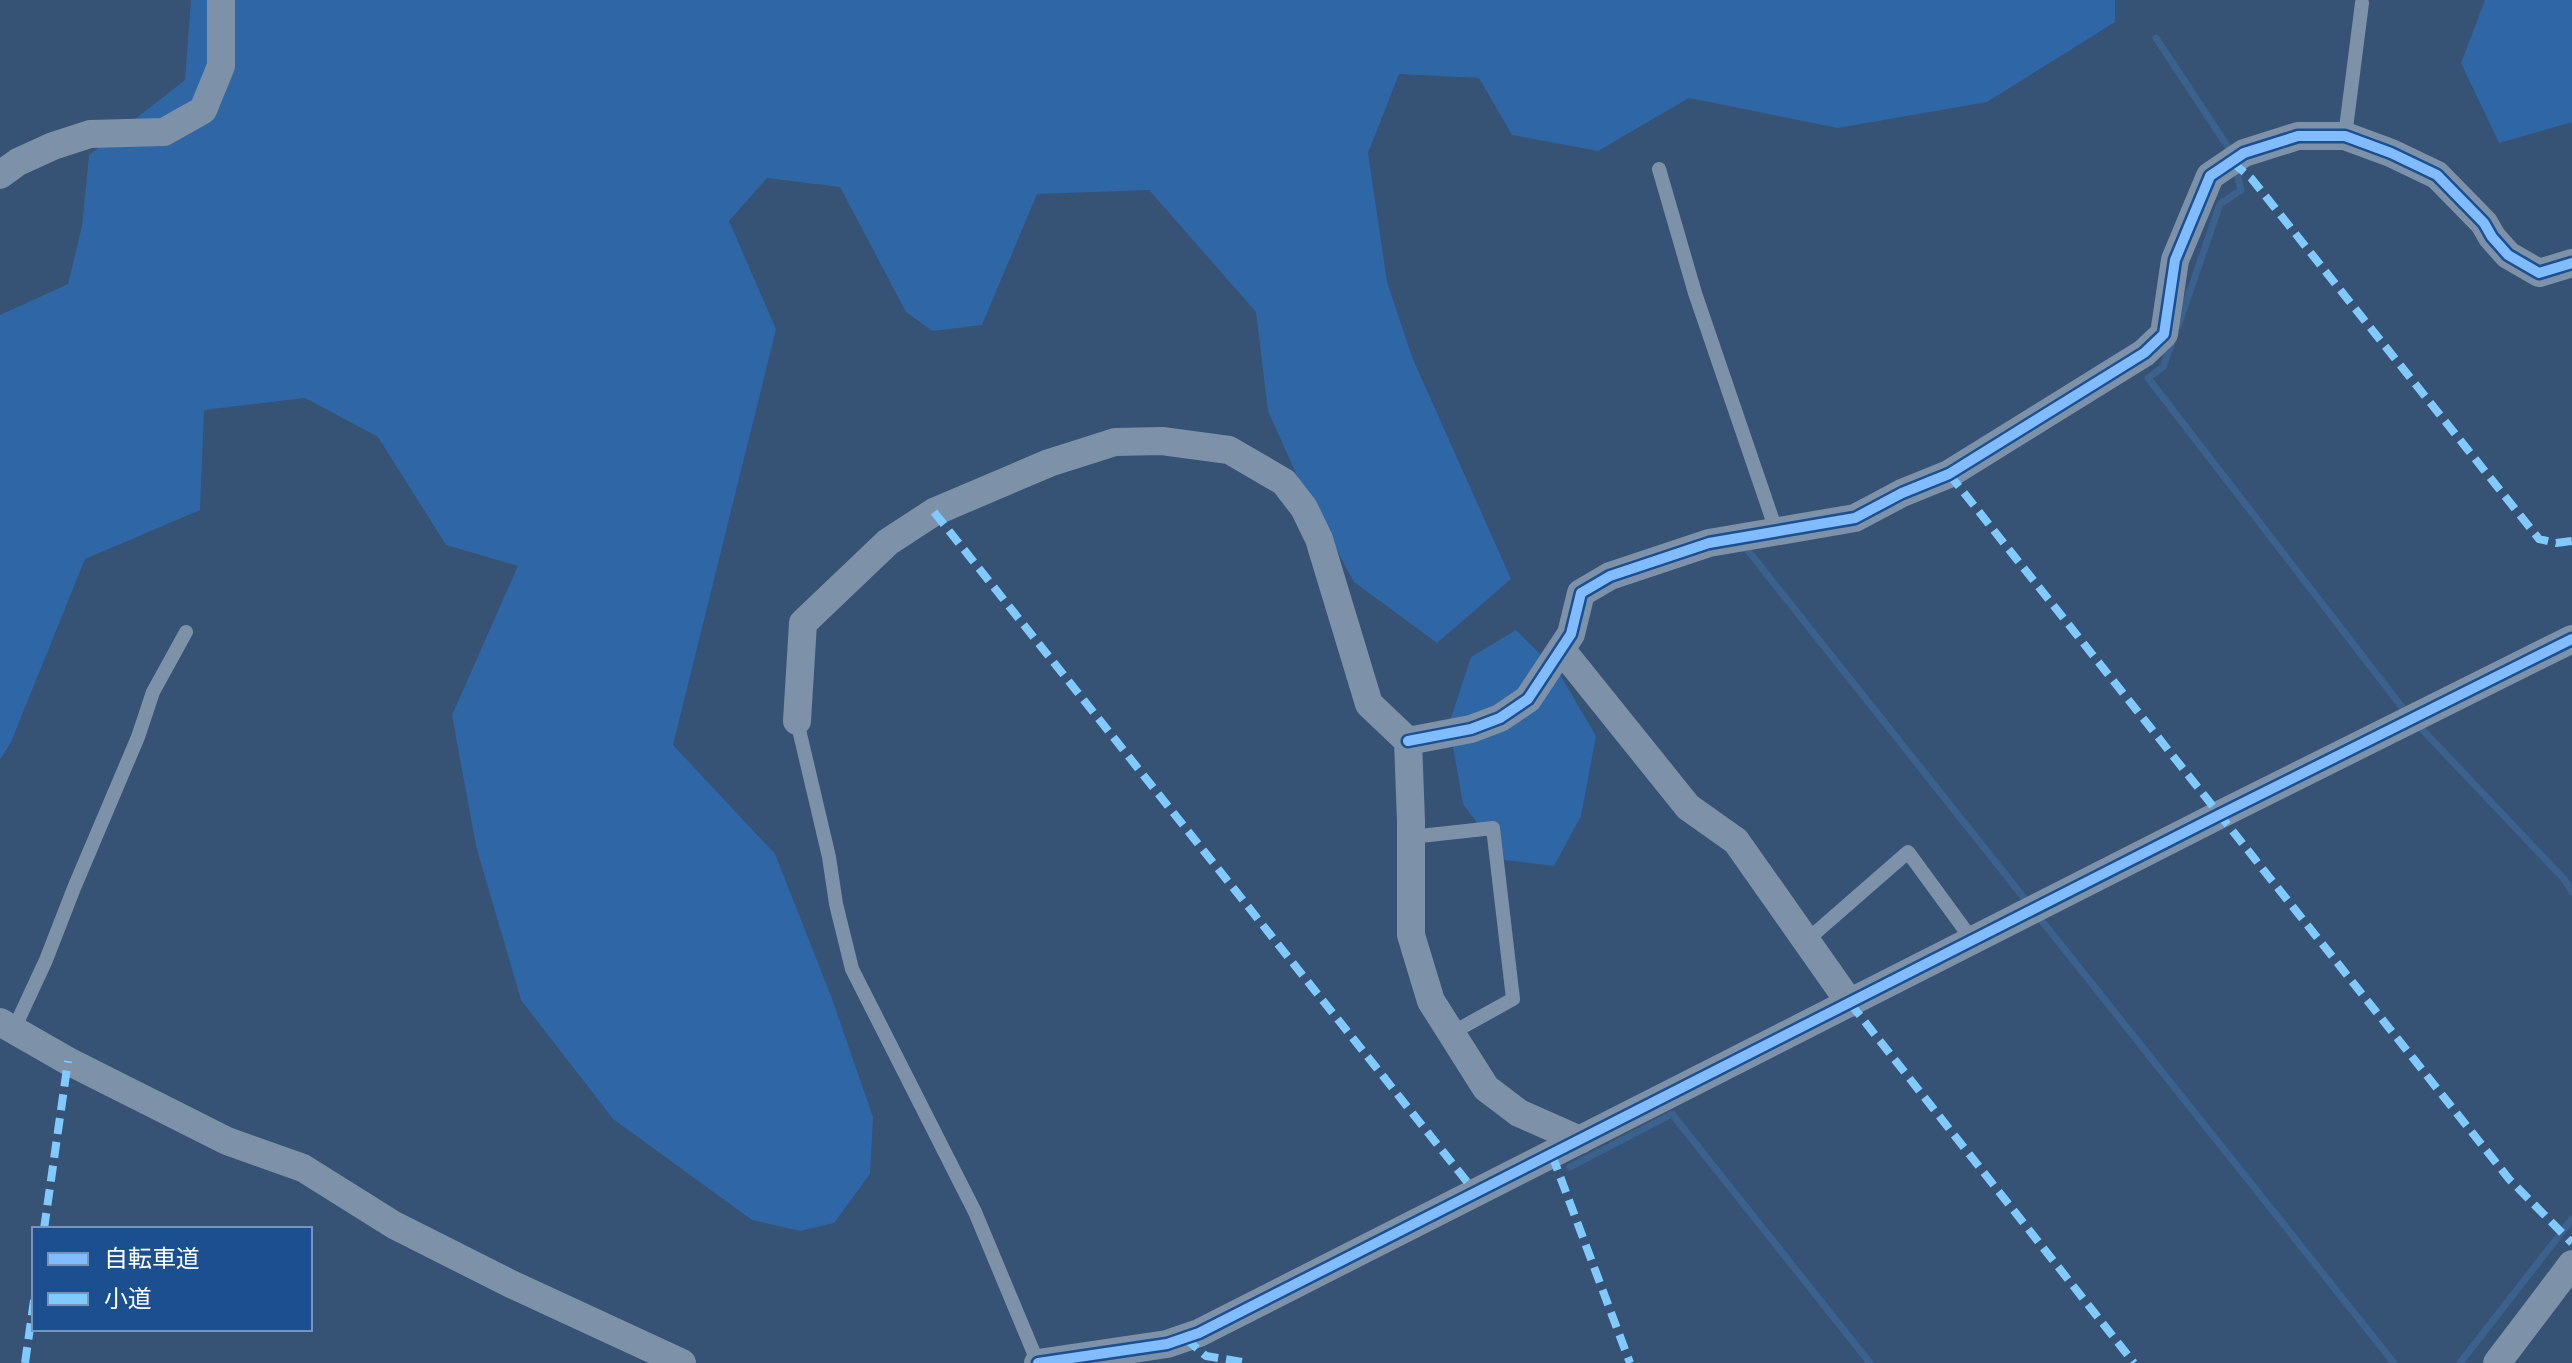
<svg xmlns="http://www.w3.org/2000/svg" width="2572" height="1363" viewBox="0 0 2572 1363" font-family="Cabin,'Noto Sans JP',sans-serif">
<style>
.green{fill:#2f66a5}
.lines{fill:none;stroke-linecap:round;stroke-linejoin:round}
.stream{stroke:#3b618d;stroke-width:7}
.service{stroke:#7d92a8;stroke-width:14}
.minor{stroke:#7d92a8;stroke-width:28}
.quiet{stroke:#80caff;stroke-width:8;stroke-dasharray:16 8;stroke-linecap:butt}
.cycleway-casing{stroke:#1b4f8f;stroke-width:15}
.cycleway{stroke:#80bcff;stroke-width:10}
</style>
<rect width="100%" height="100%" fill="#365274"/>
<path class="green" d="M191 0H2115V22L1987 102 1838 128 1689 98 1598 151 1512 135 1479 78 1399 74 1368 153 1387 282 1412 357 1511 579 1437 643 1354 582 1298 478 1268 411 1256 312 1149 190 1037 194 982 325 932 331 906 312 840 187 767 178 729 221 776 329 673 745 775 854 831 996 873 1117 870 1174 834 1223 800 1231 752 1220 613 1119 521 1000 476 846 452 715 518 566 446 545 378 437 305 398 204 410 200 510 85 559 11 742 0 760V315L68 284 82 226 89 155 185 80Z
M2485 0H2572V122L2499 143 2461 63Z
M1516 630 1559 673 1596 736 1581 816 1554 866 1505 860 1463 804 1449 724 1471 657Z"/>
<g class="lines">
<path class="stream" d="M2156 38 2232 153
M2178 326 2220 204 2241 190 2236 169
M2172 342 2163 367 2148 378 2408 715
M1746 548 2028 903
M2417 724 2564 879 2572 892
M2038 916 2394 1363
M1570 1167 1672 1114 1870 1363
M2460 1363 2572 1219"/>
<path class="service" d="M2345 136 2362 3
M1659 169 1695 293 1776 530
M797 721 829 857 836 904 852 969 975 1212 1038 1363
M1411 837 1493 828 1513 999 1450 1034
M1806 941 1908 852 1973 941
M14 1029 46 960 74 888 138 737 153 692 186 632"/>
<path class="minor" d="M0 175 18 162 53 146 90 134 164 132 203 110 221 66V0
M1561 649 1688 807 1736 841 1850 1003
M797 721 803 623 888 542 934 512 1049 463 1115 442 1162 441 1229 450 1284 482 1304 508 1319 539 1369 704 1408 741 1411 821V935L1431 1001 1486 1088 1519 1113 1580 1140
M1408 741 1471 729 1500 718 1528 699 1571 634 1581 593 1610 576 1709 543 1855 518 1902 493 1949 474 2144 353 2164 334 2175 260 2210 176 2244 153 2298 136H2345L2391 153 2437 175 2484 223 2492 237 2508 255 2539 273 2572 263
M0 1022 68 1061 227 1141 303 1168 394 1225 511 1284 682 1363
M1038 1363 1167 1344 1199 1333 2219 815 2572 639
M2497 1363 2572 1264"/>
<path class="quiet" d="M2232 162 2251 178 2539 539 2556 543 2572 541
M1949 474 2509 1179 2572 1243
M934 512 1476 1193
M1850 1003 2134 1363
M1552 1155 1630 1363
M44 1229 68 1061
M1185 1338 1206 1356 1249 1363
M25 1363 34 1300"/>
<g class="cycleway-casing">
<path id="cycleway" d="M1408 741 1471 729 1500 718 1528 699 1571 634 1581 593 1610 576 1709 543 1855 518 1902 493 1949 474 2144 353 2164 334 2175 260 2210 176 2244 153 2298 136H2345L2391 153 2437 175 2484 223 2492 237 2508 255 2539 273 2572 263
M1038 1363 1167 1344 1199 1333 2219 815 2572 639"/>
</g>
<use href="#cycleway" class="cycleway"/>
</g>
<rect x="32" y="1227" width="280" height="104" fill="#1b4f8f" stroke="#7695bc" stroke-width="2"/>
<rect x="48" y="1253" width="40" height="12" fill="#80bcff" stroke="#7695bc" stroke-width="2"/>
<text x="104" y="1267" font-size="24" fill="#ffffff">自転車道</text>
<rect x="48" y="1293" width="40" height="12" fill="#80caff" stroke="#7695bc" stroke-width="2"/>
<text x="104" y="1307" font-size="24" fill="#ffffff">小道</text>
</svg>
